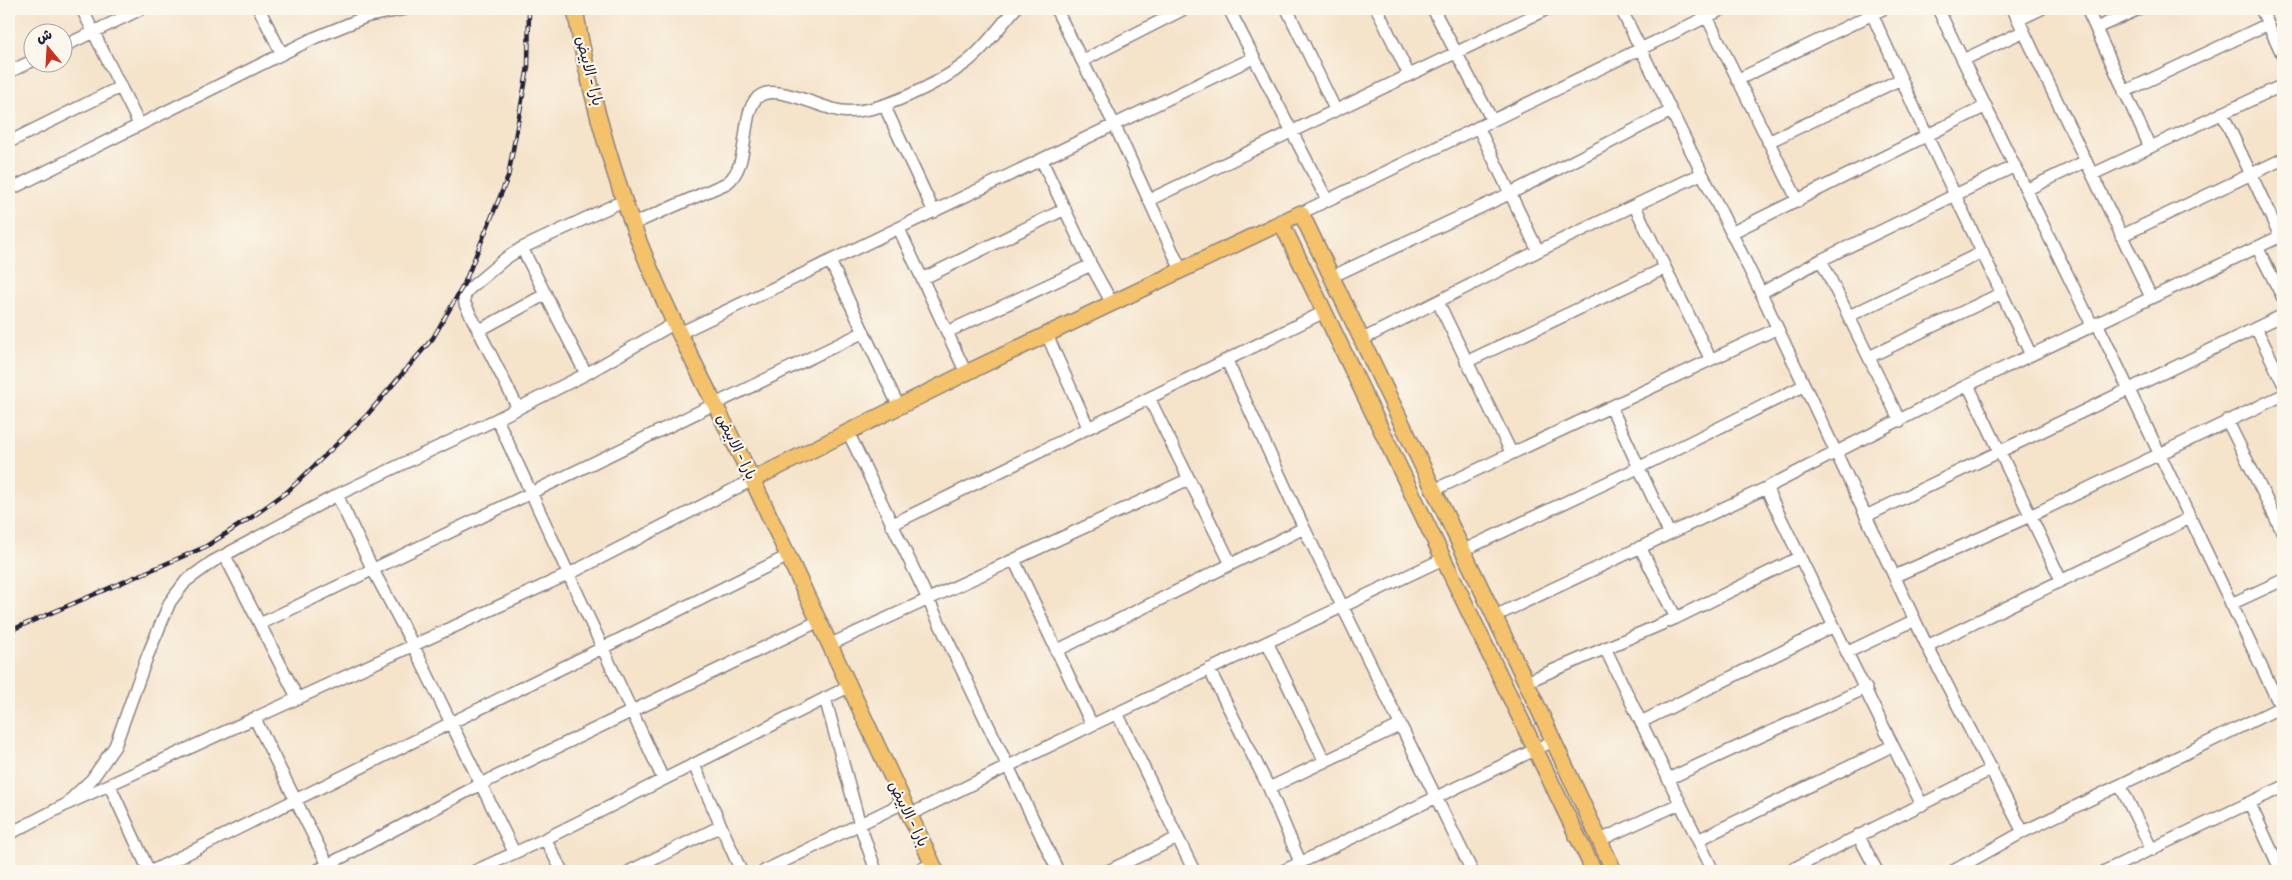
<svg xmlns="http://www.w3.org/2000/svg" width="2292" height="880" viewBox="0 0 2292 880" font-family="Pangolin,'Playpen Sans Arabic',sans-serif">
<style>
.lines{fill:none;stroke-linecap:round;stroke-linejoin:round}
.minor-casing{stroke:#8c8282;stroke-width:14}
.major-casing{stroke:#8c8282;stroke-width:18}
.minor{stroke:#fff;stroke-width:11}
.major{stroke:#f3c26a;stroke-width:15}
.rail-casing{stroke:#22223b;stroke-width:4.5}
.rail{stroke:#fbf7ec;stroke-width:2.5;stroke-dasharray:8;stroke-linecap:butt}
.labels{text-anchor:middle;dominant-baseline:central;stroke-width:4.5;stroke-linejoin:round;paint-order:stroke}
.street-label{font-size:15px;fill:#22223b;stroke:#fbf7ec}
</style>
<rect width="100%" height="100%" fill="#fbf7ec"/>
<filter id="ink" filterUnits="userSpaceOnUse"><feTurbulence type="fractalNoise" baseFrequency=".02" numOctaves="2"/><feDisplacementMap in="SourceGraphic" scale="10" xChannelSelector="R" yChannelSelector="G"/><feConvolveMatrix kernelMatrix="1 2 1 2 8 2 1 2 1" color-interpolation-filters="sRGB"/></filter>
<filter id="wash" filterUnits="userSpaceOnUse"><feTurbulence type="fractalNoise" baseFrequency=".0096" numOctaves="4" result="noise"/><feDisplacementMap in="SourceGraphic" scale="20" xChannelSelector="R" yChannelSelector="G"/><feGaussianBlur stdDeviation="1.12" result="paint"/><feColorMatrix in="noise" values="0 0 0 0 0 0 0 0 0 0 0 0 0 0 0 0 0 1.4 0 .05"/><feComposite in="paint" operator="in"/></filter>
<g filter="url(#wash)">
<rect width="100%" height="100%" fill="#f5e3ca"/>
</g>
<g filter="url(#ink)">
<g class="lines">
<g class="minor-casing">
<path id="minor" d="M82 9 139 124
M259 9 282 54
M1056 9 1115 126 1181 270
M1229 9 1327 200
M1287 9 1335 109
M1377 9 1409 75
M1433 9 1492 120
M1621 9 1761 293 1927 646 2023 832
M1703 9 1798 201
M1938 9 2092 325
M2013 9 2151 297
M2087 9 2150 147
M2261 9 2283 56
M1872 14 1926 134 2031 355
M2018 20 2041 9
M2096 28 2139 9
M62 47 141 9
M1084 60 1184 9
M1963 60 2024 31
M9 72 32 61
M1737 80 1883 9
M2124 92 2268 24
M884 105 934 212
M2222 113 2280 236
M1478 127 1538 251
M9 142 120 87
M1768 142 1901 79
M1042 161 1091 265 1112 303
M2093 174 2283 85
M9 190 314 38 368 16 405 9
M2026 190 2086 161
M1149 200 1547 9
M1635 207 1710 358
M1301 213 1723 9
M633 224 727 183C753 163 738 108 761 95 779 85 821 108 841 111 876 116 940 83 967 62 985 48 1000 26 1015 9
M899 229 966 373
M1731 233 1986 106
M2121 236 2283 159
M2257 247 2283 298
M522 248 586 374
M1821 260 1900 421
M830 261 899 407
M1331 277 1509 194 1671 111
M922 279 1065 209
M1761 293 1821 260 2015 166
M1438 302 1511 452
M1849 316 1983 252
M2097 323 2283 712
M2256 328 2283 383
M478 331 546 294
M947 332 1091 265
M680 333 1253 58
M1047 335 1088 427
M1361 340 1538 251 1701 174
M1869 357 2002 293
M1227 361 1304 528 1472 871
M1466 362 1665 268
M1968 385 2061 580
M1149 398 1231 564
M1611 407 1669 533
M518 408 465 304 464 297 468 290 506 258 522 248 625 200
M497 419 663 779
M2227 420 2283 533
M848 432 1058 871
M1766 488 1922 805
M1434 490 1776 329
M337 495 373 570 413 645 514 852
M1866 516 2283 315
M891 525 1324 312
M1640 547 1676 618
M1462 551 1638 468 1803 386
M225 556 298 699
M1014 560 1092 725
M1895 576 2030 516 2283 395
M2231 604 2283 580
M1493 617 1766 488 1968 385 2283 235
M260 624 864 332
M1267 642 1325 762
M829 645 1189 479
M1927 646 2190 518
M1605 648 1713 871
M1056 651 1304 528
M1848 652 1915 620
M1209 669 1269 788 1300 862
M1526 682 1676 618 1800 557
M825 698 860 825 876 871
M1117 713 1194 871
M255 719 331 871
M1641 722 1834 626
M694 765 741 871
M1668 779 1866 688
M2120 785 2152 850
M110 786 149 871
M1269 788 1401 725
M70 800 92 779 115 746 147 657 170 602 186 581 212 562 247 543 337 495 497 419 586 374 675 323
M2250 804 2281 871
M909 815 1092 725 1443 559
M9 834 65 805 569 574 752 480
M1858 835 1877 871
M545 839 562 871
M1600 840 1679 804
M1698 840 1892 746
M152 871 788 556
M316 871 481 784 819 621
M475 871 545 839 848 687
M630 871 721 826
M764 871 903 803
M917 871 932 864
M1108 871 1177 838
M1283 871 1553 741
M1789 871 1992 769
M1953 871 2023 832 2281 707
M2105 871 2283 787"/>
</g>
<g class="major-casing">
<path id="major" d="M575 9C587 81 607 154 632 223 664 311 711 394 752 479 814 609 874 741 936 871
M1281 222 1594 871
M752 480 966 373 1301 213 1526 682 1614 871"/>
</g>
<use href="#minor" class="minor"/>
<use href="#major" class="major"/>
<g class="rail-casing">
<path id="rail" d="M9 631 205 547 252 517 288 491 367 415 433 338 464 284 508 177 528 67 529 9"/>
</g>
<use href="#rail" class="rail"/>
</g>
</g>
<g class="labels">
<g class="street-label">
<text transform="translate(589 71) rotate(76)">بارا - الابيض</text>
<text transform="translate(736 447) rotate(64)">بارا - الابيض</text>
<text transform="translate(908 814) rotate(64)">بارا - الابيض</text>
</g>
</g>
<rect width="2292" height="880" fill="none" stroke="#fbf7ec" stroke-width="30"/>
<g transform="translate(48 48) rotate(342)"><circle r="24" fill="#fbf7ec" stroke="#a4a2a5"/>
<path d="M0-4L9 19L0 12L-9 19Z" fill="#c8321e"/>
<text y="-8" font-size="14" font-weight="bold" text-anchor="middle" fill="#22223b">ش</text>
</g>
</svg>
